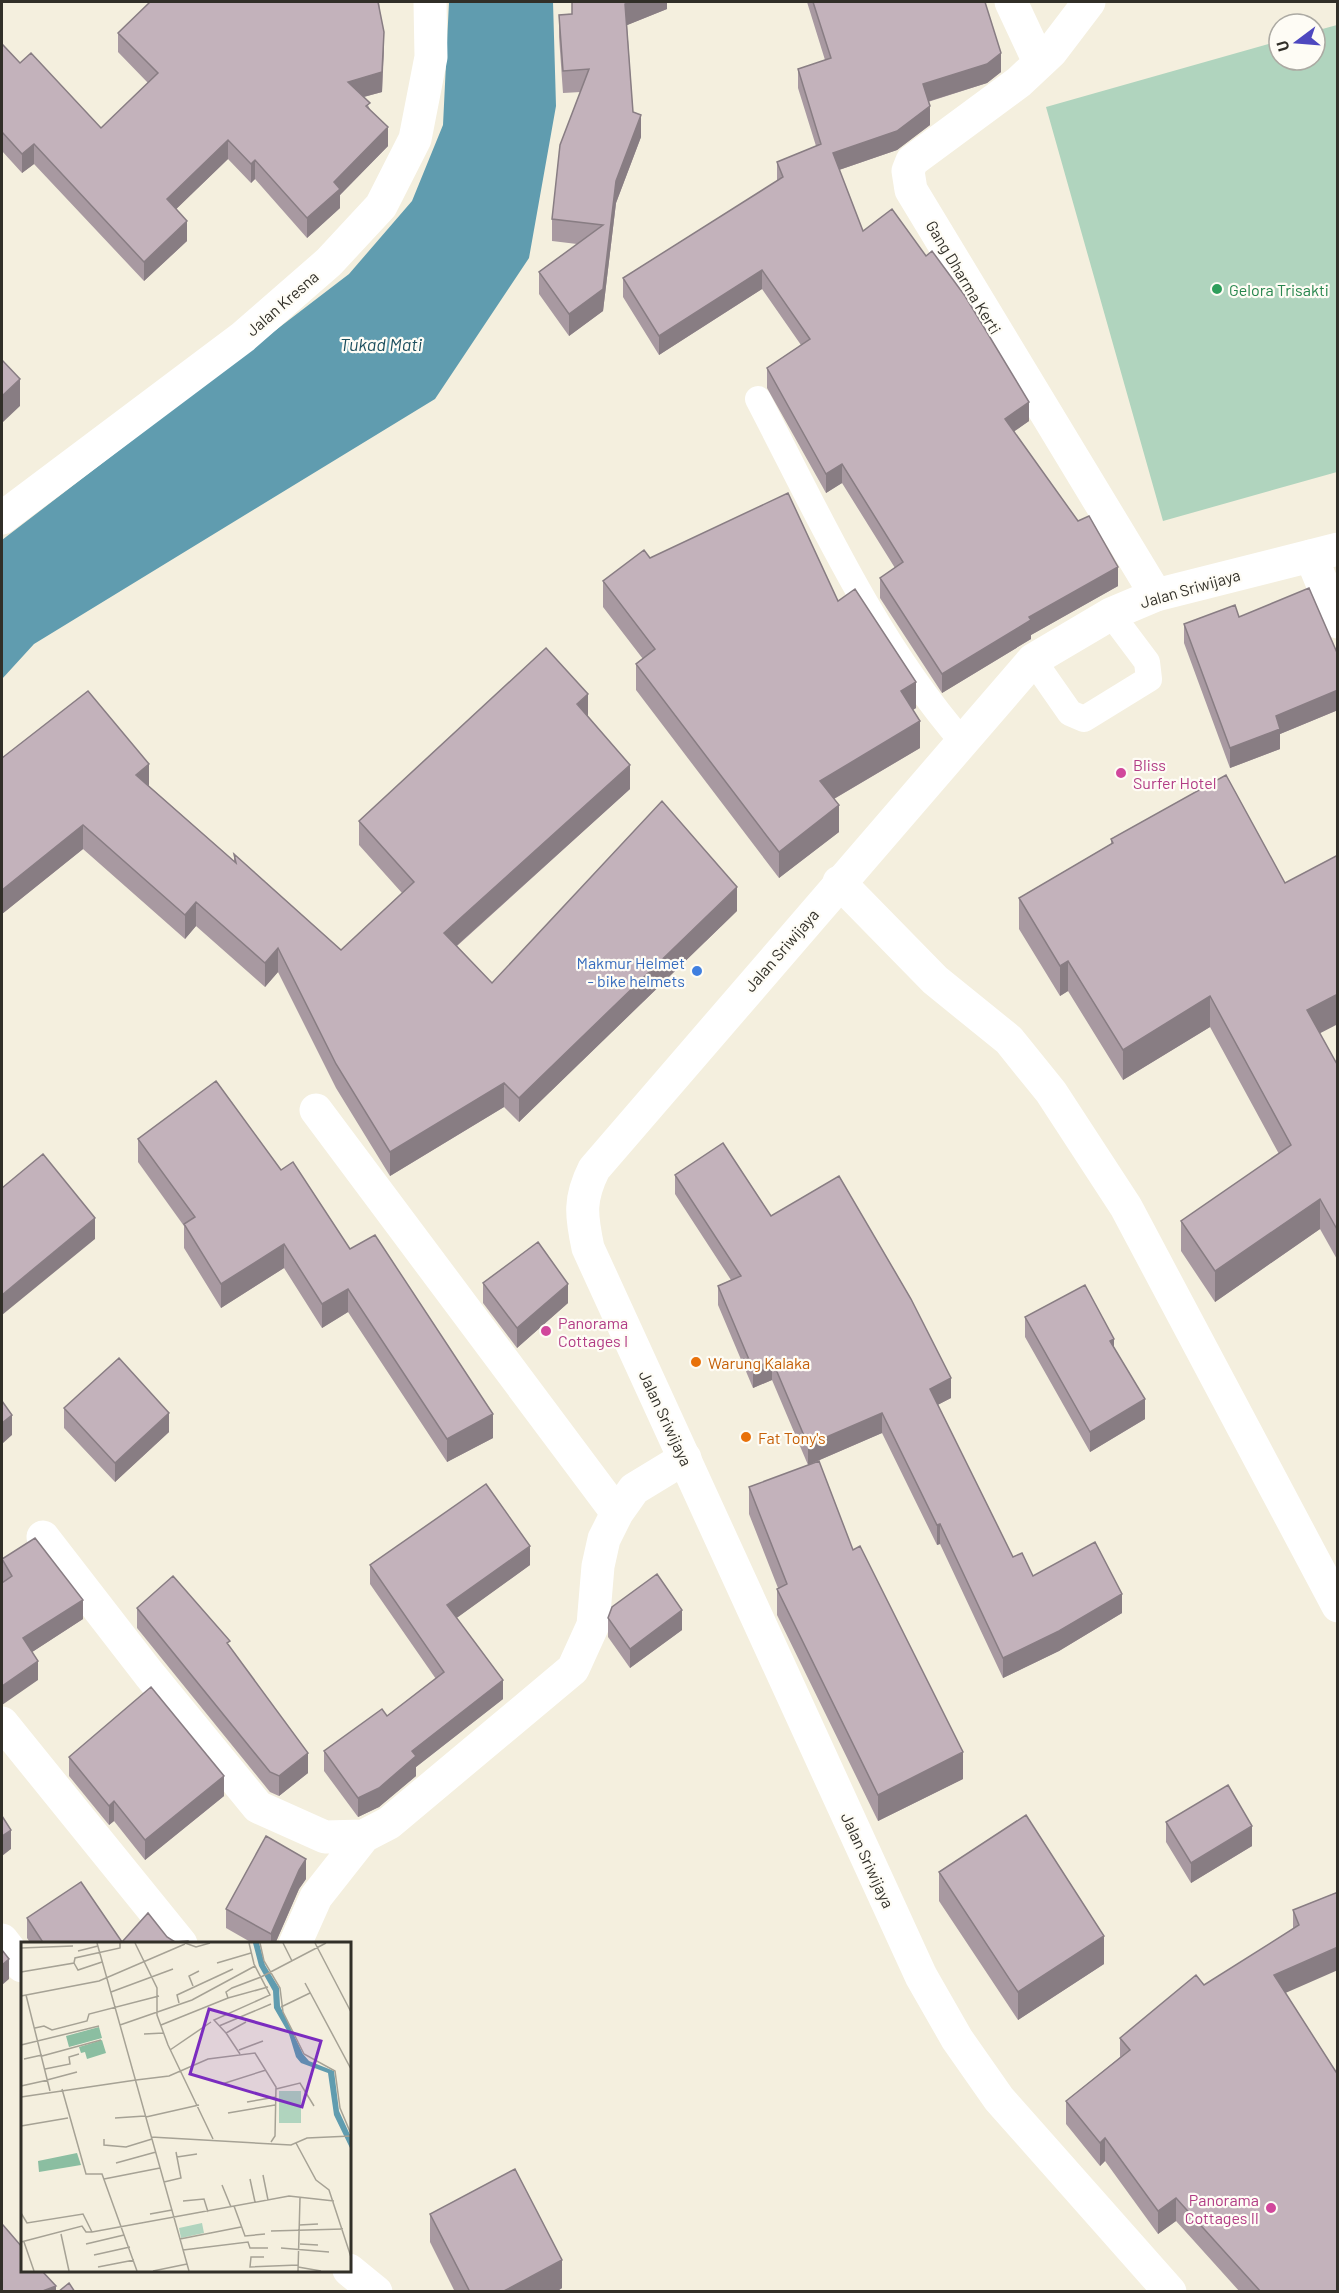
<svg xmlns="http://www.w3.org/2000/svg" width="1339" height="2293" viewBox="0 0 1339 2293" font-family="Barlow,sans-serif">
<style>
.green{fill:#b0d4be}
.water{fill:#609caf}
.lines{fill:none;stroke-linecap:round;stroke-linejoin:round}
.service{stroke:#fff;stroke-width:26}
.minor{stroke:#fff;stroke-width:33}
.tertiary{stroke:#fff;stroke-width:33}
.wall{fill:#a899a1}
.shaded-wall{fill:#887d83}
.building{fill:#c3b2bb;stroke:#887d83;stroke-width:1.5}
.leisure-dot{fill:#2e9e5b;stroke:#fefcf5;stroke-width:2}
.hotel-dot{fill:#d1479c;stroke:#fefcf5;stroke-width:2}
.shop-dot{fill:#3f7fe0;stroke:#fefcf5;stroke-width:2}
.food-dot{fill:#e8710a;stroke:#fefcf5;stroke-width:2}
.labels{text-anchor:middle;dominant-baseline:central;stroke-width:4.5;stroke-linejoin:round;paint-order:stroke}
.street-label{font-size:16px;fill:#312f28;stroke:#fefcf5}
.leisure-label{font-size:16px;fill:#27864d;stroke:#fefcf5;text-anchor:start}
.hotel-label{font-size:16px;fill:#b23c85;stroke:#fefcf5;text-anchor:start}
.shop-label{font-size:16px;fill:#366cbe;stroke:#fefcf5;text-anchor:end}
.food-label{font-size:16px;fill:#c56008;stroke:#fefcf5;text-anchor:start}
.water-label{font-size:18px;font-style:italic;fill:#1d505f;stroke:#fefcf5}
.inset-road{fill:none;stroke:#a6a295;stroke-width:1.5}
.view{fill:#7b2cbf;fill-opacity:0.15;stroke:#7b2cbf;stroke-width:3}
.inset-edge{fill:none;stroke:#312f28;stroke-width:3}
</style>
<rect width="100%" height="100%" fill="#f4efde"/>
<path class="green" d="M1337 25V472L1163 521 1046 107 1279 41V60H1315V31Z"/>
<path class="water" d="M449 2H553L556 106 529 258 435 399 34 644 2 679V540L349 274 412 201 443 125Z"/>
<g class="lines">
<path class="service" d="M758 399C819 516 875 641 962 741
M1033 660 1070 713 1084 719 1149 679 1147 662 1111 614"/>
<path class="minor" d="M1011 2 1039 62
M1089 2 1051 52 1019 82 912 161 908 171 911 190 1156 595
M2 518 243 337 329 262 381 206 415 139 431 57 430 2
M1311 556 1338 622
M839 882 935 980 1009 1040 1051 1092 1126 1207 1338 1606
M316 1110 617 1513
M43 1537 149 1674 258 1807 325 1837 364 1836 389 1823 573 1669 593 1625 598 1566 604 1539 617 1513 634 1489 685 1458
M2 1723 181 1944
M2 1940 22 1966
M295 1944 316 1897 364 1836
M349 2270 376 2292"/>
<path class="tertiary" d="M1170 2292 999 2099 957 2039 921 1976 588 1248C581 1215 579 1199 594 1169L1033 660 1111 614 1156 595 1338 549"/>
</g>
<path class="wall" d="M379 2 384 51 382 92 364 97 388 146 340 195V208L307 238 255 179 251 183 228 159 176 209 187 241 144 281 34 164 22 173 2 151V44L20 63 101 128 148 83 118 52V33Z
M667 2V9L627 25 633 112 641 137 616 203 603 311 569 336 539 294V272L577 244 552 241V219L581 92 563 93 559 37V15Z
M807 2H985L1001 72 987 83 928 102 930 125 897 150 839 170 863 231 1029 421 1014 431 1118 586 1031 635V639L942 693 880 598V578L895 568 842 483 826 493 767 388V368L801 345 762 289 659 355 623 297V278L777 181V162L816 146 798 88V69L825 60Z
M650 558 838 601 916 708 913 710 920 748 834 799 839 832 779 878 636 690V664L643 659 603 607V581Z
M1239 617 1338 655V710L1280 734V749L1230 768 1184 643V624Z
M588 717 630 789 457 946 492 983 737 911 519 1122 504 1107 390 1176 336 1088 278 972 265 987 196 926 185 939 83 849 2 914V758L149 786 234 861V854L341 950 402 893 359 845V821Z
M1111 839 1320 1034 1338 1066V1261L1320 1229 1215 1302 1181 1251V1221L1279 1154 1210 1027 1123 1080 1068 991 1060 996 1019 929V898L1111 844Z
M138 1139 281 1170 350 1249 493 1438 447 1462 348 1312 322 1328 284 1268 221 1308 184 1248V1226L138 1162Z
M675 1175 771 1216 951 1398 937 1405 1013 1557 1033 1576 1122 1613 1059 1651 1003 1678 940 1544 937 1545 882 1433 808 1465 772 1380 753 1388 718 1305V1286L731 1280 675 1194Z
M483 1283 568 1303 517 1348 483 1303Z
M1025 1317 1114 1348 1145 1419 1090 1452 1025 1337Z
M64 1408 169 1432 115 1482 64 1428Z
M749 1487 853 1550 963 1779 878 1821 777 1615V1589L778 1588 749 1514Z
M2 1559 83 1619 32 1652 38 1680 3 1581 2 1578Z
M370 1565H530L456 1618 503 1699 416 1767V1776L379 1807 358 1817 324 1771V1751L387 1716 436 1679 370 1584Z
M137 1608 230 1647 308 1773 279 1796 270 1792 137 1628Z
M608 1618 682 1630 630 1668 608 1637Z
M69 1757 224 1796 145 1860 114 1821 109 1825 69 1776Z
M1166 1822 1252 1846 1191 1883 1166 1842Z
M939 1872 1104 1964 1018 2020 939 1901Z
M306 1879 299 1889 275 1944H254L226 1928V1909Z
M1338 1892 1285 1993 1338 2292H1240L1176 2221 1158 2234 1105 2161 1100 2166 1066 2124V2101L1120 2057V2038L1293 1929V1910Z
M27 1918 122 1942 167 1937 175 1942 191 1944H31L27 1938Z
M430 2214 562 2288 556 2292H455L430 2242Z"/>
<path class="shaded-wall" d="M631 2H667V9L625 26V4Z
M384 32 382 92 348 101V82Z
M1001 53V72L987 83 923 103V84Z
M930 106V125L897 150 833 172V153Z
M641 115V137L616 203 603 311 569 336V314L603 289 616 181Z
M388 127V146L340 195V208L307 238V218L334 182Z
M228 140V159L167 218V199Z
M34 144V164L22 173V154Z
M255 160V179L251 183V164Z
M187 221V241L144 281V262Z
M762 270V289L659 355V336Z
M20 379V406L2 423V396Z
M1029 402V421L1005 438V419Z
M842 464V483L826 493V474Z
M1118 567V586L1031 635V639L942 693V674L1029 617Z
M916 682V708L901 717V691Z
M1338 690V710L1280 734V749L1230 768V748L1276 716Z
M588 694V718L577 704Z
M920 721V748L820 807V781Z
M149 764V788L136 775Z
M630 765V789L444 957V933Z
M839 805V832L779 878V852Z
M83 825V849L2 914V890Z
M737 887V911L519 1122V1098Z
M196 902V926L185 939V915Z
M278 948V972L265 987V963Z
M1068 961V991L1060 996V966Z
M1338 994V1024L1307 1040V1010Z
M1210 996V1027L1123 1080V1050Z
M504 1083V1107L390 1176V1152Z
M1320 1199V1229L1215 1302V1271Z
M95 1218V1239L2 1315V1295Z
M284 1244V1268L221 1308V1284Z
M568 1284V1303L517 1348V1328Z
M348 1289V1312L322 1328V1304Z
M1114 1339V1358L1110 1341Z
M772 1360V1380L753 1388V1369Z
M951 1378V1398L930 1409V1389Z
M1145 1399V1419L1090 1452V1432Z
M169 1413V1432L115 1482V1463Z
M882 1413V1433L808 1465V1445Z
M493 1414V1438L447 1462V1439Z
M12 1415V1435L2 1444V1423Z
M940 1524V1544L937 1545V1525Z
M530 1546V1565L447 1625V1605Z
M1122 1594V1613L1059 1651 1003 1678V1658Z
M83 1600V1619L23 1658V1638Z
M682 1610V1630L630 1668V1649Z
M38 1661V1680L2 1705V1686Z
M503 1680V1699L416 1767V1776L379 1807 358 1817V1798L412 1751Z
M3 1735V1754L2 1755V1736Z
M963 1752V1779L878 1821V1795Z
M308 1753V1773L279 1796V1776Z
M224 1776V1796L145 1860V1840Z
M114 1801V1821L109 1825V1806Z
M1252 1826V1846L1191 1883V1863Z
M11 1830V1849L2 1856V1836Z
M306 1859V1879L299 1889 275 1944H271V1934L299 1870Z
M1104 1936V1964L1018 2020V1992Z
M1338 1947V1970L1274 1998V1975Z
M9 1959V1979L2 1985V1965Z
M1105 2138V2161L1100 2166V2143Z
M1176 2198V2221L1158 2234V2211Z
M562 2260V2288L556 2292H502Z
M56 2286V2292H40Z"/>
<path class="building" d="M150 2H378L384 32 382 72 348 82 370 103 366 106 388 127 334 182 340 189 307 218 255 160 251 164 228 140 167 199 187 221 144 262 34 144 22 154 2 132V44L20 63 31 53 101 128 158 73 118 33Z
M572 2H631L625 4 633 112 641 115 616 181 603 289 569 314 539 272 603 225 552 219 560 145 589 69 563 71 559 15 572 14Z
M813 2H985L1001 53 987 64 923 84 930 106 897 131 833 153 863 231 892 209 926 256 932 251 965 296 1029 402 1005 419 1078 521 1089 516 1118 567 1029 617 1031 620 942 674 880 578 903 562 842 464 826 474 767 368 810 339 762 270 659 336 623 278 783 177 777 162 821 144 798 69 831 58Z
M2 360 20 379 2 396Z
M788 493 838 601 855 589 916 682 901 691 920 721 820 781 839 805 779 852 636 664 655 649 603 581 644 550 650 558Z
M1309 588 1338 655V690L1276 716 1280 729 1230 748 1184 624 1235 605 1239 617Z
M546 648 588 694 577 704 630 765 444 933 492 983 662 801 737 887 519 1098 504 1083 390 1152 336 1064 278 948 265 963 196 902 185 915 83 825 2 890V758L88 691 149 764 136 775 236 863 234 854 341 950 414 882 359 821Z
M1226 775 1285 883 1338 855V994L1307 1010 1338 1066V1231L1320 1199 1215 1271 1181 1221 1291 1145 1210 996 1123 1050 1068 961 1060 966 1019 898 1113 843 1111 839Z
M216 1081 281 1170 293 1162 350 1249 375 1235 493 1414 447 1439 348 1289 322 1304 284 1244 221 1284 184 1224 195 1217 138 1139Z
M723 1143 771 1216 839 1176 911 1299 951 1378 930 1389 1013 1557 1022 1553 1033 1576 1095 1542 1122 1594 1059 1631 1003 1658 940 1524 937 1525 882 1413 808 1445 772 1360 753 1369 718 1286 741 1276 675 1175Z
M43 1154 95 1218 2 1295V1188Z
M538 1242 568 1284 517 1328 483 1283Z
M1085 1285 1114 1339 1110 1341 1145 1399 1090 1432 1025 1317Z
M119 1358 169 1413 115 1463 64 1408Z
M2 1401 12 1415 2 1423Z
M819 1461 853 1550 860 1546 963 1752 878 1795 777 1589 787 1584 749 1487Z
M486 1484 530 1546 447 1605 503 1680 412 1751 416 1756 379 1788 358 1798 324 1751 382 1709 387 1716 444 1672 370 1565Z
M35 1538 83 1600 23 1638 38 1661 2 1686V1583L12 1576 2 1559Z
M657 1574 682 1610 630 1649 608 1618 612 1607Z
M173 1576 230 1641 227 1643 308 1753 279 1776 270 1772 137 1608Z
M151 1687 224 1776 145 1840 114 1801 109 1806 69 1757Z
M1228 1785 1252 1826 1191 1863 1166 1822Z
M1026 1815 1104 1936 1018 1992 939 1872Z
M2 1816 11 1830 2 1836Z
M266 1836 306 1859 299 1870 271 1934 226 1909Z
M81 1882 122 1942 148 1913 167 1937 175 1942 188 1941 191 1944H44L27 1918Z
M1338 1892V1947L1274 1975 1338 2075V2292H1261L1176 2198 1158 2211 1105 2138 1100 2143 1066 2101 1130 2050 1120 2038 1196 1975 1204 1985 1299 1925 1293 1910Z
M2 1950 9 1959 2 1965Z
M515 2169 562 2260 502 2292H470L430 2214Z
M3 2225 22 2247V2271H42L56 2286 40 2292H2V2226Z
M69 2283 75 2292H58Z"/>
<circle class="leisure-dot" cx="1217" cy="289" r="6"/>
<g class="hotel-dot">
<circle cx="1121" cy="773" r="6"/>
<circle cx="546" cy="1331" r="6"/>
<circle cx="1271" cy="2208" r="6"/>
</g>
<circle class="shop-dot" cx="697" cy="971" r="6"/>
<g class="food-dot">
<circle cx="696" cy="1362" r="6"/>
<circle cx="746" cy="1437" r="6"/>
</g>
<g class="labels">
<g class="street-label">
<text transform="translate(964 277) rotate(59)">Gang Dharma Kerti</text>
<text transform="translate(282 303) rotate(-41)">Jalan Kresna</text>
<text transform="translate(1190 588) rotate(-16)">Jalan Sriwijaya</text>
<text transform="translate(781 950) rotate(-49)">Jalan Sriwijaya</text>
<text transform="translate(666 1418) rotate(65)">Jalan Sriwijaya</text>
<text transform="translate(868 1860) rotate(65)">Jalan Sriwijaya</text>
</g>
<g class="leisure-label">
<text x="1229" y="289">Gelora Trisakti</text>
</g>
<g class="hotel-label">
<text x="1133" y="764">Bliss<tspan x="1133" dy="18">Surfer Hotel</tspan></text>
<text x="558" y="1322">Panorama<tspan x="558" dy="18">Cottages I</tspan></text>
<text x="1259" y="2199" text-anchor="end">Panorama<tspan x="1259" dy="18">Cottages II</tspan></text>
</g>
<g class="shop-label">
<text x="685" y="962">Makmur Helmet<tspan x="685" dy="18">- bike helmets</tspan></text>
</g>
<g class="food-label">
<text x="708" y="1362">Warung Kalaka</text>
<text x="758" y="1437">Fat Tony's</text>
</g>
<g class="water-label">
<text x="381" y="344">Tukad Mati</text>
</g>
</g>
<g transform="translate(21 1942)">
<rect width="330" height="330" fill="#f4efde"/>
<path d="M258 149H280V181H258ZM181 281 183 291 160 296 158 286Z" fill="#b0d4be"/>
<path d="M78 85 81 96 48 105 45 94ZM81 98 85 111 66 117 64 110 60 111 58 105ZM56 211 60 223 18 230 17 219Z" fill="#8bbea1"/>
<path d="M232 1H238L244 23 258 46 259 64 282 112 288 119 313 129 318 169 330 195V208L313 173 307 131 280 121 275 115 268 92 253 66 252 49 238 24Z" fill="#609caf"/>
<path class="inset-road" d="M76 1 168 329M114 1 136 46V73L147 103 192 197M164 1 175 5 189 1M239 1 243 19 259 46 262 70 283 112 314 129 319 166 330 192M262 1 271 19M294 1 330 70M0 6 52 4M57 9 77 4M53 21 57 28 81 20M196 21 230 11M0 30 53 21 54 16 99 6V1M284 41 330 127M172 44 168 34 178 29M90 50 152 27M5 53 29 149M0 54 78 39 164 2M207 56 205 50 211 46 240 35 305 1M158 61 156 53 212 27M260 65 289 51M99 83 171 58 234 24M140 83 207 56 247 45M198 84 250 62M14 86 23 84 31 88 66 79 68 72 138 54M205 91 193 78 249 53 233 22 228 1M123 92 143 91M0 103 78 84M149 108 190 80M218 108 242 99M219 112 205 91 225 80M21 114 80 98M3 117 21 113M24 127 49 122 48 115 58 112M26 138 56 130M115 138 148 134 187 117 234 111 255 145 254 194 250 200M201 142 245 128M0 144 27 138M41 147 65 232H81L116 329M255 147 279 141 293 164M0 155 115 138M226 160 255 155M207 171 254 163M125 175 178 163M94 176 124 174M0 184 47 176M130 195 270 203 286 196 330 194M83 197V203L105 205 131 197M275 201 295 238 308 248 330 315M156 215 176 212M95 221 135 210M242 233 247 258M83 237 139 226M229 237 234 260M143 240 160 236 155 210M201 243 210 265M162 259 183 257 187 270M213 264 224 294 244 292M0 271 6 281 62 272 71 290M129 272 151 268M278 283 297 282M250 289 322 287M40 292 48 329M159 297 220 285M0 300 61 284 65 290H71L268 254 313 259M3 300 13 329M65 302 103 293M279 302 297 303M260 306 308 310M162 308 227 300 229 306H247M73 313 109 305M243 315H230L229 325 277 323M77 325 113 318M277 325 300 329M132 329 166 322M277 329 279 256"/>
<path class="view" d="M188 67 300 99 281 165 169 132Z"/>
<rect width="330" height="330" class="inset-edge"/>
</g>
<rect width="1339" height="2293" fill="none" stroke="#312f28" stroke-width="6"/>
<g transform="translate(1297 42) rotate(254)"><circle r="28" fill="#fefcf5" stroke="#acaaa3" stroke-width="1.5"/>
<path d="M0-4.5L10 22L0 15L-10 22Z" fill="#4e48bf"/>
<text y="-9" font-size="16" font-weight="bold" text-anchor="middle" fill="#312f28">U</text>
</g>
</svg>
